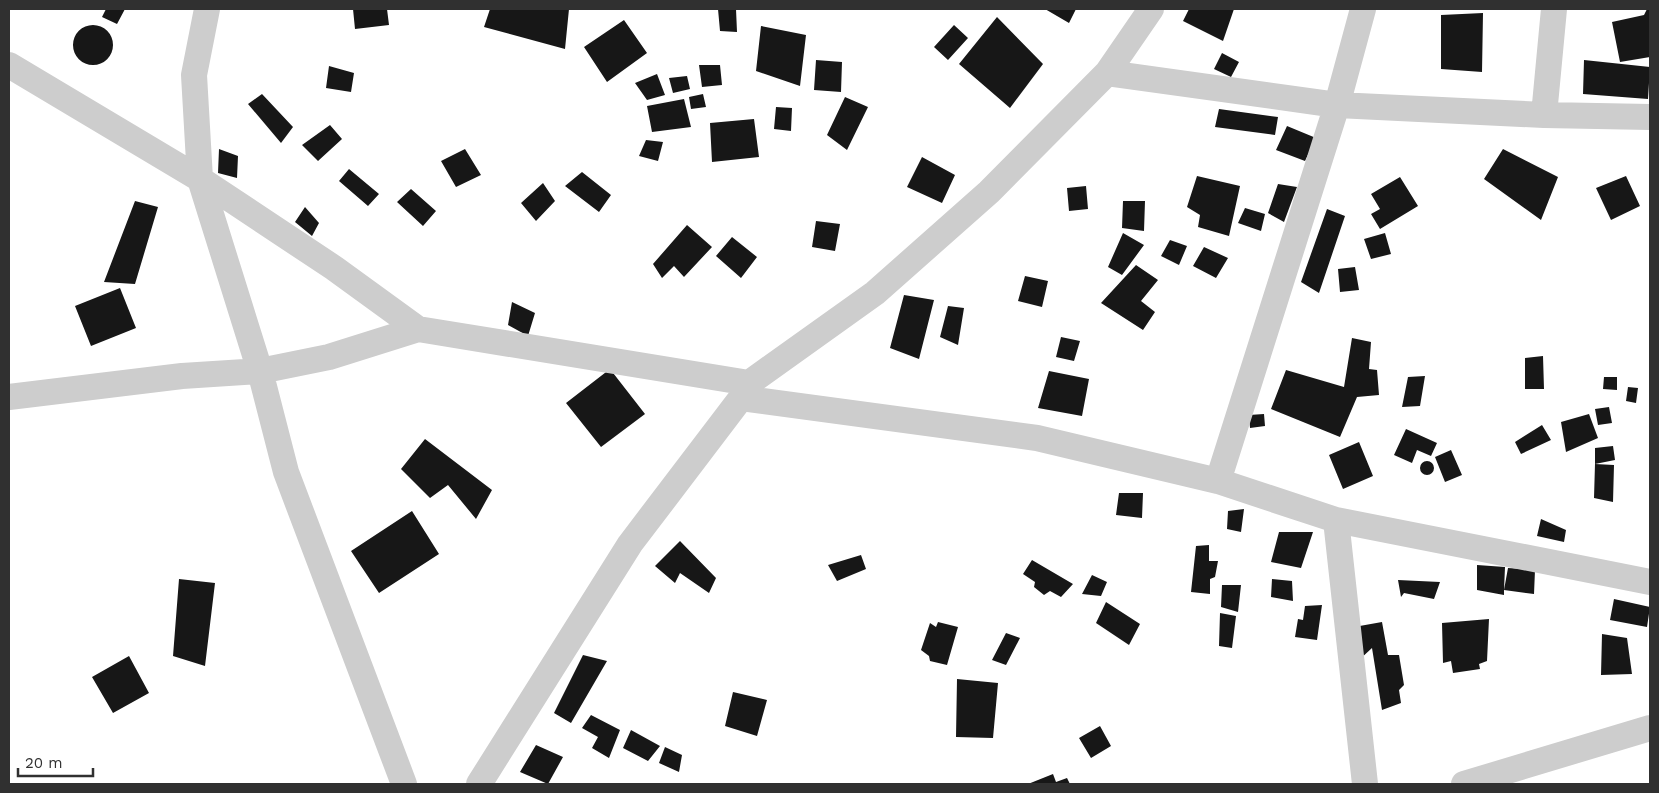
<svg xmlns="http://www.w3.org/2000/svg" width="1659" height="793" viewBox="0 0 1659 793" font-family="'Work Sans',sans-serif">
<style>
.building{fill:#171717}
.lines{fill:none;stroke-linecap:round;stroke-linejoin:round}
.minor{stroke:#cdcdcd;stroke-width:26}
</style>
<rect width="100%" height="100%" fill="#fff"/>
<path class="building" d="M106 9H125L117 24 102 17Z
M353 9H387L389 25 355 29Z
M490 9H569L565 49 484 27Z
M718 9H736L737 32 720 31Z
M1045 9H1076L1069 23Z
M1189 9H1234L1223 41 1183 21Z
M1647 9H1650V57L1620 62 1612 22 1644 15Z
M1483 13 1482 72 1441 69V15Z
M997 17 1043 64 1010 108 959 64Z
M624 20 647 53 607 82 584 47Z
M73 45a20 20 0 1 1 40 0a20 20 0 1 1-40 0Z
M954 25 968 38 948 60 934 47Z
M761 26 806 35 800 86 756 71Z
M1222 53 1239 62 1231 77 1214 69Z
M816 60 842 62 841 92 814 90Z
M1584 60 1650 67 1648 99 1583 94Z
M699 65H720L722 85 702 87Z
M329 66 354 73 351 92 326 88Z
M657 74 665 95 647 100 635 83Z
M687 76 690 89 673 93 669 78Z
M262 94 293 127 281 143 248 104Z
M703 94 706 107 691 109 689 97Z
M845 97 868 107 847 150 827 135Z
M684 99 691 127 652 132 647 106Z
M776 107 792 108 791 131 774 129Z
M1219 109 1278 117 1275 135 1215 127Z
M754 119 759 157 712 162 710 123Z
M330 125 342 139 318 161 302 145Z
M1287 126 1316 138 1305 161 1276 150Z
M646 140 663 142 658 161 639 156Z
M219 149 238 156 237 178 218 173Z
M465 149 481 175 456 187 441 161Z
M1503 149 1558 177 1541 220 1484 179Z
M922 157 955 175 942 203 907 187Z
M349 169 379 194 368 206 339 181Z
M582 172 611 195 599 212 565 186Z
M1197 176 1240 186 1229 236 1198 227 1200 215 1187 207Z
M1626 176 1640 206 1611 220 1596 188Z
M1400 177 1418 206 1380 229 1371 214 1380 209 1371 194Z
M543 183 555 201 536 221 521 203Z
M1278 184 1297 187 1284 222 1268 213Z
M1086 186 1088 209 1069 211 1067 188Z
M411 189 436 211 423 226 397 202Z
M135 201 158 207 135 284 104 282Z
M1123 201H1145L1144 231 1122 228Z
M305 207 319 223 312 236 295 222Z
M1245 208 1265 214 1261 231 1238 223Z
M1327 209 1345 216 1319 293 1301 282Z
M816 221 840 224 835 251 812 247Z
M687 225 712 247 684 277 674 266 662 278 653 264Z
M1123 233 1144 245 1122 275 1108 267Z
M1385 233 1391 254 1371 259 1364 239Z
M732 237 757 257 741 278 716 256Z
M1170 240 1187 246 1179 265 1161 256Z
M1204 247 1228 258 1216 278 1193 266Z
M1136 265 1158 280 1141 301 1155 312 1143 330 1101 303Z
M1355 267 1359 290 1340 292 1338 269Z
M1025 276 1048 281 1042 307 1018 301Z
M120 288 136 328 91 346 75 306Z
M904 295 934 300 919 359 890 348Z
M512 302 535 313 528 336 508 325Z
M948 306 964 308 958 345 940 337Z
M1061 337 1080 341 1074 361 1056 357Z
M1352 338 1371 342 1369 369 1377 370 1379 395 1357 397 1340 437 1271 409 1286 370 1344 387Z
M1543 356 1544 389H1525V358Z
M610 369 645 414 601 447 566 403Z
M1049 371 1089 379 1082 416 1038 408Z
M1425 376 1420 406 1402 407 1408 377Z
M1604 377H1617V390L1603 389Z
M1628 387 1638 388 1636 403 1626 401Z
M1609 407 1612 423 1598 425 1595 409Z
M1264 414 1265 426 1250 428 1249 415Z
M1589 414 1598 438 1566 452 1561 422Z
M1542 425 1551 440 1521 454 1515 442Z
M1406 429 1437 443 1431 456 1417 450 1412 463 1394 455Z
M425 439 492 490 476 519 448 485 430 498 401 469Z
M1359 442 1373 476 1343 489 1329 455Z
M1613 446 1615 460 1595 464V448Z
M1451 450 1462 475 1445 482 1435 457Z
M1420 468a7 7 0 1 1 14 0a7 7 0 1 1-14 0Z
M1595 464 1614 465 1613 502 1594 498Z
M1119 493H1143L1142 518 1116 515Z
M1244 509 1241 532 1227 529 1228 511Z
M412 511 439 554 379 593 351 551Z
M1541 519 1566 530 1564 542 1537 536Z
M1279 532H1313L1301 568 1271 562Z
M680 541 716 578 709 593 680 573 675 583 655 566Z
M1209 545V561H1218L1215 577 1210 579V594L1191 592 1196 546Z
M861 555 866 569 837 581 828 565Z
M1032 560 1073 584 1061 597 1050 591 1044 595 1034 587 1035 582 1023 574Z
M1477 565 1505 567 1504 590 1508 568 1535 570 1534 594 1504 590V595L1477 590Z
M1092 575 1107 582 1101 596 1082 594Z
M179 579 215 583 205 666 173 656Z
M1272 579 1292 581 1293 601 1271 597Z
M1398 580 1440 582 1434 599 1404 593 1401 597Z
M1222 585H1241L1238 612 1221 607Z
M1614 599 1650 607 1647 627 1610 620Z
M1106 602 1140 624 1129 645 1096 623Z
M1322 605 1317 640 1295 637 1298 619 1303 620 1305 606Z
M1220 613 1236 616 1232 648 1219 646Z
M1489 619 1487 661 1479 664 1480 669 1453 673 1451 661 1443 663 1442 623Z
M938 622 958 627 947 665 930 661 929 656 921 650 930 623 936 627Z
M1382 622 1388 655H1399L1404 685 1399 690 1401 703 1382 710 1372 648 1359 660 1354 627Z
M1006 633 1020 638 1006 665 992 660Z
M1602 634 1627 638 1632 674 1601 675Z
M583 655 607 661 571 723 554 713Z
M129 656 149 693 113 713 92 677Z
M957 679 998 683 993 738 956 737Z
M733 692 767 700 757 736 725 726Z
M591 715 620 730 609 758 592 748 598 737 582 728Z
M1100 726 1111 746 1091 758 1079 738Z
M631 730 660 746 648 761 623 748Z
M536 745 563 757 548 784 520 772Z
M665 747 682 755 679 772 659 763Z
M1053 774 1056 782 1067 778 1070 784H1028Z"/>
<g class="lines">
<path class="minor" d="M207 9 194 75 200 179 260 371 286 472 404 784
M9 65 200 179 334 268 418 329 749 383
M1107 73 1337 105 1544 115 1650 117
M1544 115 1554 9
M9 397 182 376 260 371 329 357 418 329
M741 398 1037 438 1218 481 1336 520 1650 582
M1218 481 1337 105 1363 9
M1336 520 1365 784
M479 784 630 544 741 398 749 383 875 293 989 192 1107 73 1151 9
M1464 784 1650 728"/>
</g>
<rect width="1659" height="793" fill="none" stroke="#303030" stroke-width="20"/>
<path d="M18 768v8h75v-8" fill="none" stroke="#303030" stroke-width="2.5"/>
<text x="25" y="768" font-size="15" fill="#303030" stroke="#ffffff" stroke-width="4" paint-order="stroke">20 m</text>
</svg>
